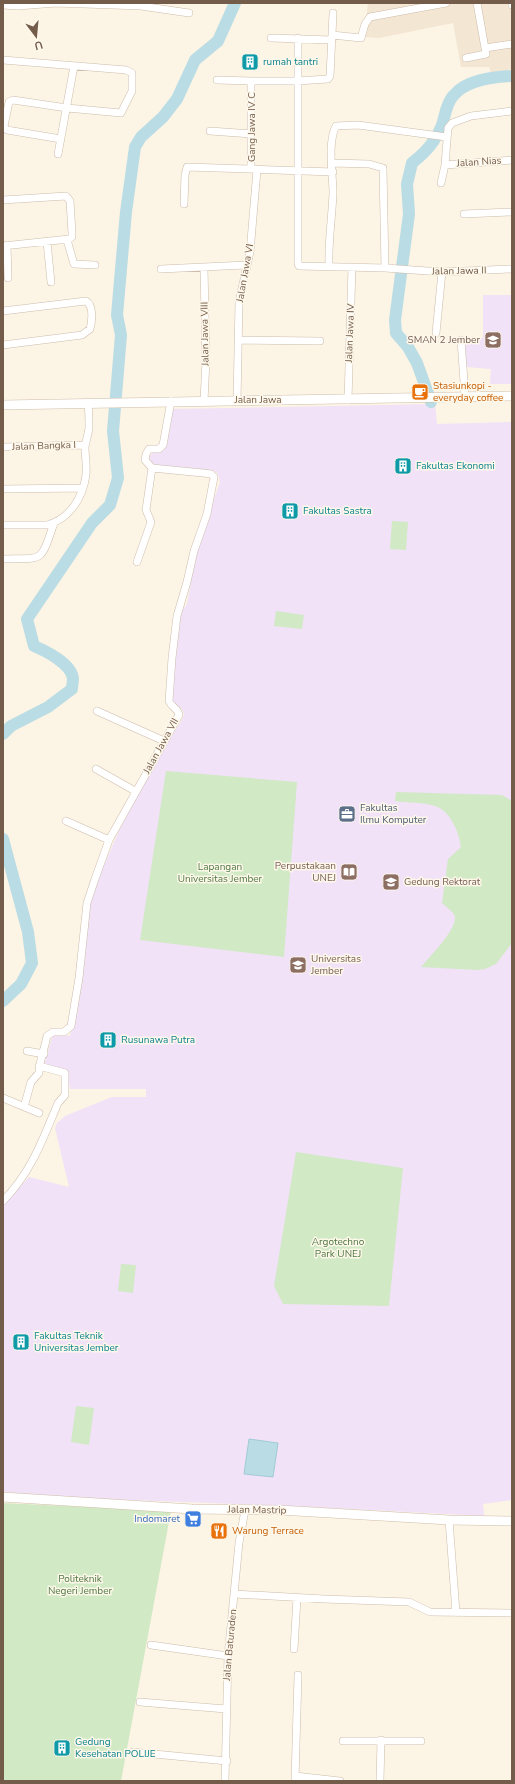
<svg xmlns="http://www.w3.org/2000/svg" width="515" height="1784" viewBox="0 0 515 1784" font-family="'Nunito Sans',sans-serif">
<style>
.residential{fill:#f3e6d3}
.education{fill:#f1e2f8}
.green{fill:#d1e9c4}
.water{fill:#badce4;stroke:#a0cbd6}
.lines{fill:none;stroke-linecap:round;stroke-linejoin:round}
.river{stroke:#badce4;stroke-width:12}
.street-casing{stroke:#cdbcac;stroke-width:8}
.secondary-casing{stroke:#d0bda9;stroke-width:10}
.street{stroke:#fff;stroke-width:7}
.secondary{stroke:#fff;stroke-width:9}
.labels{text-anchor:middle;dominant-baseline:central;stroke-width:3;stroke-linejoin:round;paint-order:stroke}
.culture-label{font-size:10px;fill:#0d838f;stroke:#fef8eb;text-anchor:start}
.street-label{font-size:10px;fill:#745c4b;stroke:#fef8eb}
.education-label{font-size:10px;fill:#785e54;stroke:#fef8eb;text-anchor:end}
.food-label{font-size:10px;fill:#c56008;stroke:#fef8eb;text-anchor:start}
.service-label{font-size:10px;fill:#4e5e75;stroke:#fef8eb;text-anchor:start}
.park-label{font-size:10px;fill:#507943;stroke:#fef8eb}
.shop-label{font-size:10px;fill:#366cbe;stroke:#fef8eb;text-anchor:end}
</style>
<rect width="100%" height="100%" fill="#fcf4e5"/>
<path class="residential" d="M368 3H512V69L491 73 489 67H461L453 23 379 38 364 37Z"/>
<path class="education" d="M483 295H512V384H490L491 369 466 367 465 342 483 337Z
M435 404 437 424 512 422V1500L483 1504 484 1516 312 1507 103 1499 3 1492V1205L29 1177 69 1187 55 1128 57 1123 65 1116 112 1097H146V1089H70L67 1071 44 1065 53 1034 70 1036 81 982 89 907 98 879 118 833 156 759 182 720 184 714 182 709 170 702 180 613 187 604 197 548 220 482 218 474 213 470 156 466 150 463 149 456 153 453 161 452 167 445 172 409Z"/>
<path class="green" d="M392 521 408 522 406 550 390 549Z
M276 611 304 615 302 629 274 626Z
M166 771 297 782 284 957 140 940Z
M396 792 502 795 512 801V943L496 964 485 969 477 970 421 967C429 957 456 931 455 917 454 912 446 907 442 903L448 859 461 847C459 833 451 811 435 806 423 802 407 803 395 801Z
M296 1152 403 1168 389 1306 283 1304 274 1286Z
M121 1264 136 1265 133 1293 118 1291Z
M76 1406 94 1408 89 1445 71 1442Z
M3 1503 171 1511 121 1781H3Z"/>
<path class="water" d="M249 1439 278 1443 273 1477 244 1474Z"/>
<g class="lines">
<path class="river" d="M431 402 417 363 408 347 396 333 395 320 409 214 407 184 412 163C426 152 435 142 442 125 445 116 446 104 453 96 466 80 492 77 512 76
M3 734 11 726 48 707 72 689C72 686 73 682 73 679 72 664 46 651 34 646L27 619 92 523 110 505 118 478 113 431 121 335 117 315 126 212 135 147 141 137 163 117 177 99 195 60 218 41 235 3
M3 839 28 932 32 963 21 984 3 1001"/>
<g class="street-casing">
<path id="street" d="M512 3V5
M3 5 18 6 56 3 141 6 189 13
M332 35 361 38 365 24 370 17 446 3
M271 38 332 40
M298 38V264L299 266 385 268 442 272 512 269
M485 48 512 44
M466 58 486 54 477 3
M3 60 126 70 132 73V91L121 113 67 108 13 100 9 102 4 126 7 130 61 139
M217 80 251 81
M210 131 252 134
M58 154 74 66
M332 163 369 164 383 168 385 268
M445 165 512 160
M251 169V81H297L328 79 330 76 333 13
M441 183 445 165 448 128 452 123 471 116 512 111
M3 200 66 196 70 201 72 233V237L69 239 3 246
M184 204 185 175 187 167 333 172
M464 214 512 212
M67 240 74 264 95 265
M47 242 51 282
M7 245 8 278
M329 267C328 242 332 218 333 193 333 175 327 143 336 126L358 125 447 137
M204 268 206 360 204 401
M161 269 246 265
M3 311 86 301C94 306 92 321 90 329L82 335 3 345
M436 333 442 272
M239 340 320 341
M461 340 465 396
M348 400 352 267
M237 401 239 302 250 252 257 170
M3 447 85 445
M3 489 83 488
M3 525H47C70 519 83 497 86 475 87 465 85 456 85 447 86 441 88 435 89 428 89 420 89 412 88 404
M3 559C44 558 40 564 54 523
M137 562 151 522 146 510 152 468
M97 711 164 741
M96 769 135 791
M66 821 109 840
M27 1051 44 1054
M3 1098 39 1113
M24 1107 31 1082 39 1073C39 1061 45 1048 47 1036L53 1032H64L71 1026 79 978 87 903 95 879 109 840 179 715C178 708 171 707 169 701L172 658 177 616 187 582 194 551 207 514 214 477 211 474 203 473 152 468 145 460 146 454 149 449H159L163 445 171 401
M3 1201C32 1171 42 1141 58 1103L65 1095V1073L39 1066
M449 1520 456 1612
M234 1594 324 1599 409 1602 430 1612 512 1613
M151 1645 228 1656
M294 1649 297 1598
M140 1702 226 1709
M343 1741H421
M133 1752 227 1761
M295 1776 340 1781
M225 1781 228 1656 239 1543 245 1510
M295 1781 298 1675
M380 1781 381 1740"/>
</g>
<g class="secondary-casing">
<path id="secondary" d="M3 405 512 396
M3 1497 192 1509 279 1510 449 1520 512 1521"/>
</g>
<use href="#street" class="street"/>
<use href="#secondary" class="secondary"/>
</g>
<defs>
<g id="building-square" transform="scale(0.9)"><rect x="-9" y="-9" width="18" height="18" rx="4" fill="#0f9aa8" stroke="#fef8eb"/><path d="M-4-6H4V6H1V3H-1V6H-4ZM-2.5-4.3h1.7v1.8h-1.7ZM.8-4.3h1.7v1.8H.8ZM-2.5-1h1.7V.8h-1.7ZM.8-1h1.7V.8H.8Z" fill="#fff"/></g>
<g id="school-square" transform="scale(0.9)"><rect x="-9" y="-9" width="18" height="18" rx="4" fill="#8d6e63" stroke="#fef8eb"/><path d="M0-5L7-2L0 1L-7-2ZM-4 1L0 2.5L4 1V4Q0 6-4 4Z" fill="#fff"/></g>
<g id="cafe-square" transform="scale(0.9)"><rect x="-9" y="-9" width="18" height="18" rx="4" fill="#e8710a" stroke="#fef8eb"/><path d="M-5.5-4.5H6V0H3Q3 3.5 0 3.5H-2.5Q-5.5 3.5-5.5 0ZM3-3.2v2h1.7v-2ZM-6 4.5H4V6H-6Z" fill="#fff"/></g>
<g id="office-square" transform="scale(0.9)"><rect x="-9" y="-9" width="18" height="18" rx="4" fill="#5c6f8a" stroke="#fef8eb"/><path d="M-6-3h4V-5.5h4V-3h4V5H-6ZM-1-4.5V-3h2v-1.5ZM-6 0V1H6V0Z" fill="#fff"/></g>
<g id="library-square" transform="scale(0.9)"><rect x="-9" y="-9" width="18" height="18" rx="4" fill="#8d6e63" stroke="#fef8eb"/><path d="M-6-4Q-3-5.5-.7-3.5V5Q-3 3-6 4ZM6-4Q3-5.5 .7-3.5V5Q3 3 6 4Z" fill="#fff"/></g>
<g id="university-square" transform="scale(0.9)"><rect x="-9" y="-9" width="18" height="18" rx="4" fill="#8d6e63" stroke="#fef8eb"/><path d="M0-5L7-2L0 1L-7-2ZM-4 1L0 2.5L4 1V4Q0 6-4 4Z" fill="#fff"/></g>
<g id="supermarket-square" transform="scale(0.9)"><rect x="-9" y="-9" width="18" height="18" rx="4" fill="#3f7fe0" stroke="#fef8eb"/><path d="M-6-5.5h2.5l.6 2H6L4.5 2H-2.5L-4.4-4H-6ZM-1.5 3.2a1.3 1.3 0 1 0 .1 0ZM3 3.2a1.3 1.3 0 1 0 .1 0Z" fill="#fff"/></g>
<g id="restaurant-square" transform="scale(0.9)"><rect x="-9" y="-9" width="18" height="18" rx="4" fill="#e8710a" stroke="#fef8eb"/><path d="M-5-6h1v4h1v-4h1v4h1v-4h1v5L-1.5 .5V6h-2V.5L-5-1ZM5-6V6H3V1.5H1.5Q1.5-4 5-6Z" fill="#fff"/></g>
</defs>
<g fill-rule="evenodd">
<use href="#building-square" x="250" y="62"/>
<use href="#school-square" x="493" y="340"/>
<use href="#cafe-square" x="420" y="392"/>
<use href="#building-square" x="403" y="466"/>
<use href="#building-square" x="290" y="511"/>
<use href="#office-square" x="347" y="814"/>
<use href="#library-square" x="349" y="872"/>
<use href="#university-square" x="391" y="882"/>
<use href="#university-square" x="298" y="965"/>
<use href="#building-square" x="108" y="1040"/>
<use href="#building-square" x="21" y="1342"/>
<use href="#supermarket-square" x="193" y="1519"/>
<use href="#restaurant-square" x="219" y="1531"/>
<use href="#building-square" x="62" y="1748"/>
</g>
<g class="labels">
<g class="culture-label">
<text x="263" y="62">rumah tantri</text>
<text x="416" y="466">Fakultas Ekonomi</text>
<text x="303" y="511">Fakultas Sastra</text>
<text x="121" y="1040">Rusunawa Putra</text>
<text x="34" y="1336">Fakultas Teknik<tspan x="34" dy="12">Universitas Jember</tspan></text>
<text x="75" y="1742">Gedung<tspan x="75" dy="12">Kesehatan POLIJE</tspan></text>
</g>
<g class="street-label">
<text transform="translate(252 127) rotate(-90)">Gang Jawa IV C</text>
<text transform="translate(479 162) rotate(-4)">Jalan Nias</text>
<text transform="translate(459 271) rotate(-1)">Jalan Jawa II</text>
<text transform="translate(245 273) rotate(-80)">Jalan Jawa VI</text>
<text transform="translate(350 333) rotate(-88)">Jalan Jawa IV</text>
<text transform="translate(205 334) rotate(-91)">Jalan Jawa VIII</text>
<text x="258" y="400">Jalan Jawa</text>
<text transform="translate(44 446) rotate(-2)">Jalan Bangka I</text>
<text transform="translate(161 746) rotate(-61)">Jalan Jawa VII</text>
<text transform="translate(257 1510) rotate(1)">Jalan Mastrip</text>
<text transform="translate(230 1645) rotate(-85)">Jalan Baturaden</text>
</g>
<g class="education-label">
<text x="480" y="340">SMAN 2 Jember</text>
<text x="336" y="866">Perpustakaan<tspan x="336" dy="12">UNEJ</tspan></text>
<text x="404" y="882" text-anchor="start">Gedung Rektorat</text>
<text x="311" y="959" text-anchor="start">Universitas<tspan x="311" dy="12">Jember</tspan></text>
</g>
<g class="food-label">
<text x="433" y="386">Stasiunkopi -<tspan x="433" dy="12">everyday coffee</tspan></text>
<text x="232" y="1531">Warung Terrace</text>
</g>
<g class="service-label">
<text x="360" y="808">Fakultas<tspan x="360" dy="12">Ilmu Komputer</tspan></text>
</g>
<g class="park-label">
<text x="220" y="867">Lapangan<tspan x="220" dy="12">Universitas Jember</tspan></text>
<text x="338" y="1242">Argotechno<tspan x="338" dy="12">Park UNEJ</tspan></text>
<text x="80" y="1579">Politeknik<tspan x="80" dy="12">Negeri Jember</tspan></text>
</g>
<g class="shop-label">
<text x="180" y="1519">Indomaret</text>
</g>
</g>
<rect width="515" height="1784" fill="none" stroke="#745c4b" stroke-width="8"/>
<g transform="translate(36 36) rotate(164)" stroke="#fef8eb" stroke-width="3" paint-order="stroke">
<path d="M0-3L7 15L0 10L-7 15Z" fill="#745c4b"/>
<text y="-6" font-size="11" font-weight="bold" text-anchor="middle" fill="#745c4b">U</text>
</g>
</svg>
